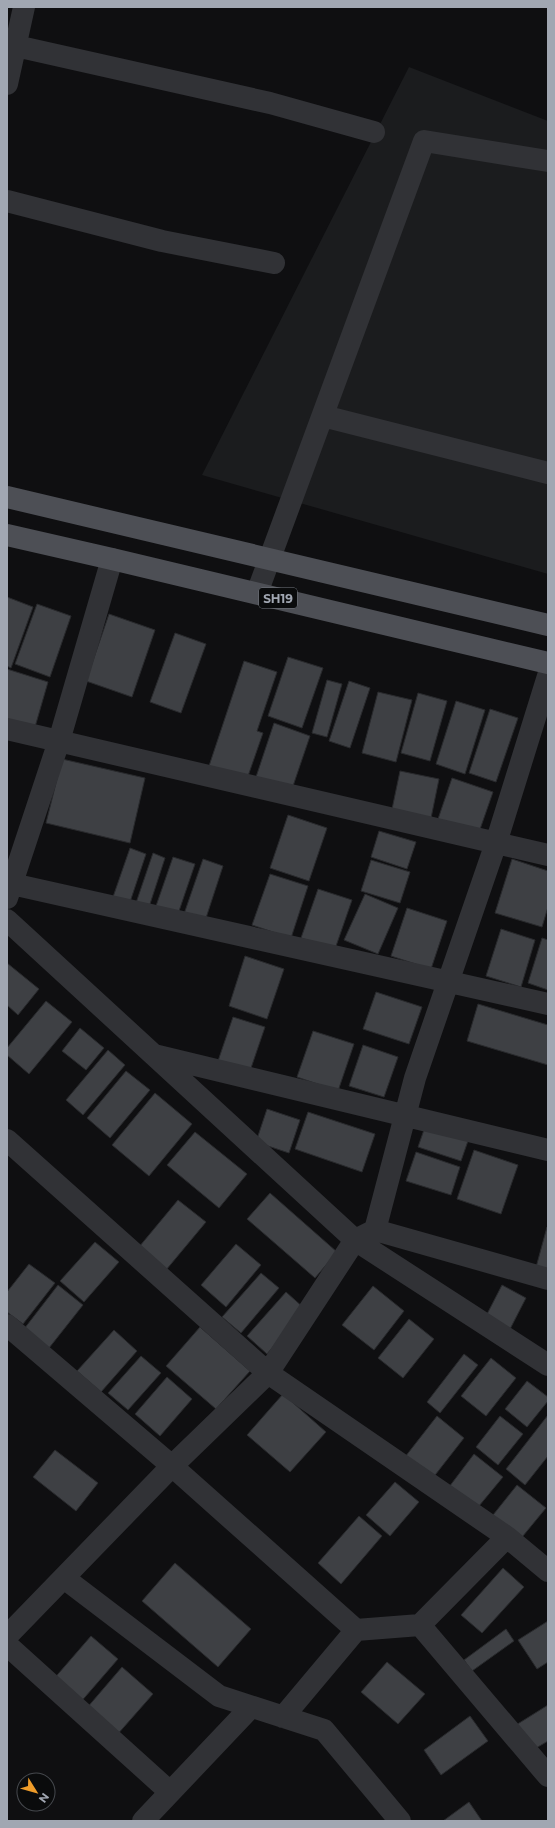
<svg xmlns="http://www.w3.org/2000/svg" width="555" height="1828" viewBox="0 0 555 1828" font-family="Montserrat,sans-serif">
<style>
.built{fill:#1b1c1e}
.building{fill:#3e4044;stroke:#292a2d}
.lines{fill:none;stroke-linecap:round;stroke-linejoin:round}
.street{stroke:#313236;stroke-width:22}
.primary{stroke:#4d4f55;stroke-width:22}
.labels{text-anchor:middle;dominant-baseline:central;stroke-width:3.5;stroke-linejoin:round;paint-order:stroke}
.shield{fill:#0a0b0c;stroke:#747880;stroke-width:1}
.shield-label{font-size:12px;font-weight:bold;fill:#a1a7b2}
</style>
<rect width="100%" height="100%" fill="#0f0f11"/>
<path class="built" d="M409 67 548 121V574L202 475Z"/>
<path class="building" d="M7 597 33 607 11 668 7 666Z
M37 604 71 616 50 677 15 664Z
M109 614 155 630 132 697 86 681Z
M175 633 206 644 181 713 150 702Z
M288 657 323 668 302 728 268 716Z
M244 661 277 672 257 731 263 733 247 779 209 766Z
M7 669 48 682 35 727 7 719Z
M327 680 342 684 327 737 312 733Z
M349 681 370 688 350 748 329 741Z
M378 692 412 700 396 762 362 753Z
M418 693 447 701 430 761 401 753Z
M456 701 485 710 465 774 436 764Z
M490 709 518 718 496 782 469 773Z
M274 723 310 736 292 789 256 777Z
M62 759 145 778 130 843 46 823Z
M400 771 439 779 430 823 391 814Z
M452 778 493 792 478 835 437 822Z
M288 815 327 828 309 881 270 868Z
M379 831 416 842 407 869 371 857Z
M130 848 146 854 130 902 113 897Z
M153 853 165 858 149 907 136 903Z
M173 857 195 864 178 914 156 906Z
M203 859 223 866 205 921 184 914Z
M512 859 548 871V907L542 927 495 913Z
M371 860 410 872 400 903 361 891Z
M270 874 308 886 291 938 252 925Z
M318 889 352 900 335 949 301 938Z
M365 894 398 908 378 954 344 940Z
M407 908 447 921 431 969 391 956Z
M501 929 535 940 521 987 486 976Z
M542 938 548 940V990L528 983Z
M245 956 284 969 267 1019 229 1006Z
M7 963 39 989 18 1015 7 1005Z
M376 992 422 1007 409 1044 363 1029Z
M46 1001 72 1022 29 1074 7 1055V1048Z
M478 1004 548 1025V1065L467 1041Z
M233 1017 265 1027 250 1071 218 1061Z
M80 1028 104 1048 86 1070 62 1051Z
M313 1031 354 1044 338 1091 297 1077Z
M363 1045 398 1057 384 1097 349 1086Z
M108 1050 125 1065 83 1115 66 1100Z
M126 1071 150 1090 110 1138 87 1118Z
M155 1093 192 1124 149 1176 112 1145Z
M267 1109 300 1120 289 1153 256 1142Z
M308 1112 375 1134 362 1172 295 1149Z
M426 1124 469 1138 461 1161 418 1147Z
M195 1132 247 1174 219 1208 167 1165Z
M474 1150 518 1165 501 1214 457 1199Z
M416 1152 460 1167 451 1195 406 1181Z
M270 1193 337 1252 315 1278 247 1219Z
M178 1200 206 1222 166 1270 139 1247Z
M547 1227H548V1275L535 1271Z
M95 1242 119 1262 84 1302 60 1281Z
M236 1244 261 1265 226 1307 201 1285Z
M29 1264 55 1283 23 1324 7 1312V1292Z
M261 1273 279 1288 241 1333 222 1317Z
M58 1285 83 1305 49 1348 24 1329Z
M502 1285 526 1298 508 1333 484 1320Z
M373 1286 404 1311 374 1350 342 1325Z
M286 1292 305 1309 267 1354 247 1336Z
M409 1319 434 1339 403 1378 378 1358Z
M200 1327 250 1371 216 1409 166 1366Z
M114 1330 137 1351 101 1392 77 1371Z
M464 1354 478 1365 440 1413 427 1402Z
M141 1356 161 1373 128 1410 108 1393Z
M491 1358 516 1378 486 1416 461 1396Z
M167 1377 192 1399 160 1436 135 1414Z
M527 1381 548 1397V1401L527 1427 505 1409Z
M283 1394 326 1432 290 1472 247 1435Z
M548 1415V1456L525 1485 506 1469Z
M437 1416 464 1438 432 1479 405 1457Z
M500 1416 523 1434 498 1465 476 1447Z
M55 1450 98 1483 76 1511 33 1477Z
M474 1454 503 1477 474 1512 446 1491Z
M395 1482 419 1502 390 1536 366 1515Z
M517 1485 546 1508 518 1542 489 1520Z
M359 1516 382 1536 341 1584 318 1563Z
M175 1563 251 1629 218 1667 142 1601Z
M503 1568 524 1587 482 1633 461 1615Z
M548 1621V1662L537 1669 518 1640Z
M506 1629 514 1641 472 1671 464 1660Z
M91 1636 118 1659 79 1704 52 1681Z
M387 1662 425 1694 398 1724 361 1692Z
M122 1667 153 1694 116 1736 86 1709Z
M548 1705V1741L531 1751 516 1725Z
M470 1716 488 1741 441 1775 424 1750Z
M469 1802 482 1821H443Z"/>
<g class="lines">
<path class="street" d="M7 44 270 103 374 132
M7 84 24 7
M7 201 162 241 274 263
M323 416 548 473
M257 593 424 141 548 161
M7 729 548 855
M12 884 548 1004
M7 898 59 741 112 559
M7 920 355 1240 548 1365
M154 1055 548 1150
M7 1140 268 1373 507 1537 548 1571
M375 1230 548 1279
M7 1325 172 1466 356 1630 420 1625
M507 1537 420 1625 548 1776
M64 1578 219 1696 324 1730 400 1821
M7 1636 172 1466 268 1373 355 1240 375 1230 415 1078 496 843 548 676
M7 1645 170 1792
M283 1717 356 1630
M143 1821 251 1707"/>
<path class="primary" d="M7 497 548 625
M7 535 112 559 548 663"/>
</g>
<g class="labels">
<rect class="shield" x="259" y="588" width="38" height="20" rx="3"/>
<g class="shield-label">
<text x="278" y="598">SH19</text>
</g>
</g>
<rect width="555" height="1828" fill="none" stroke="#a1a7b2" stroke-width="16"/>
<g transform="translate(36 1792) rotate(127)"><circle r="19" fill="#0a0b0c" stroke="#46494e"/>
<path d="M0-3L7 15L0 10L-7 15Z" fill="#ee9c2a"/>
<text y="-6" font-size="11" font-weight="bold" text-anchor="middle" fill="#a1a7b2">N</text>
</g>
</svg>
